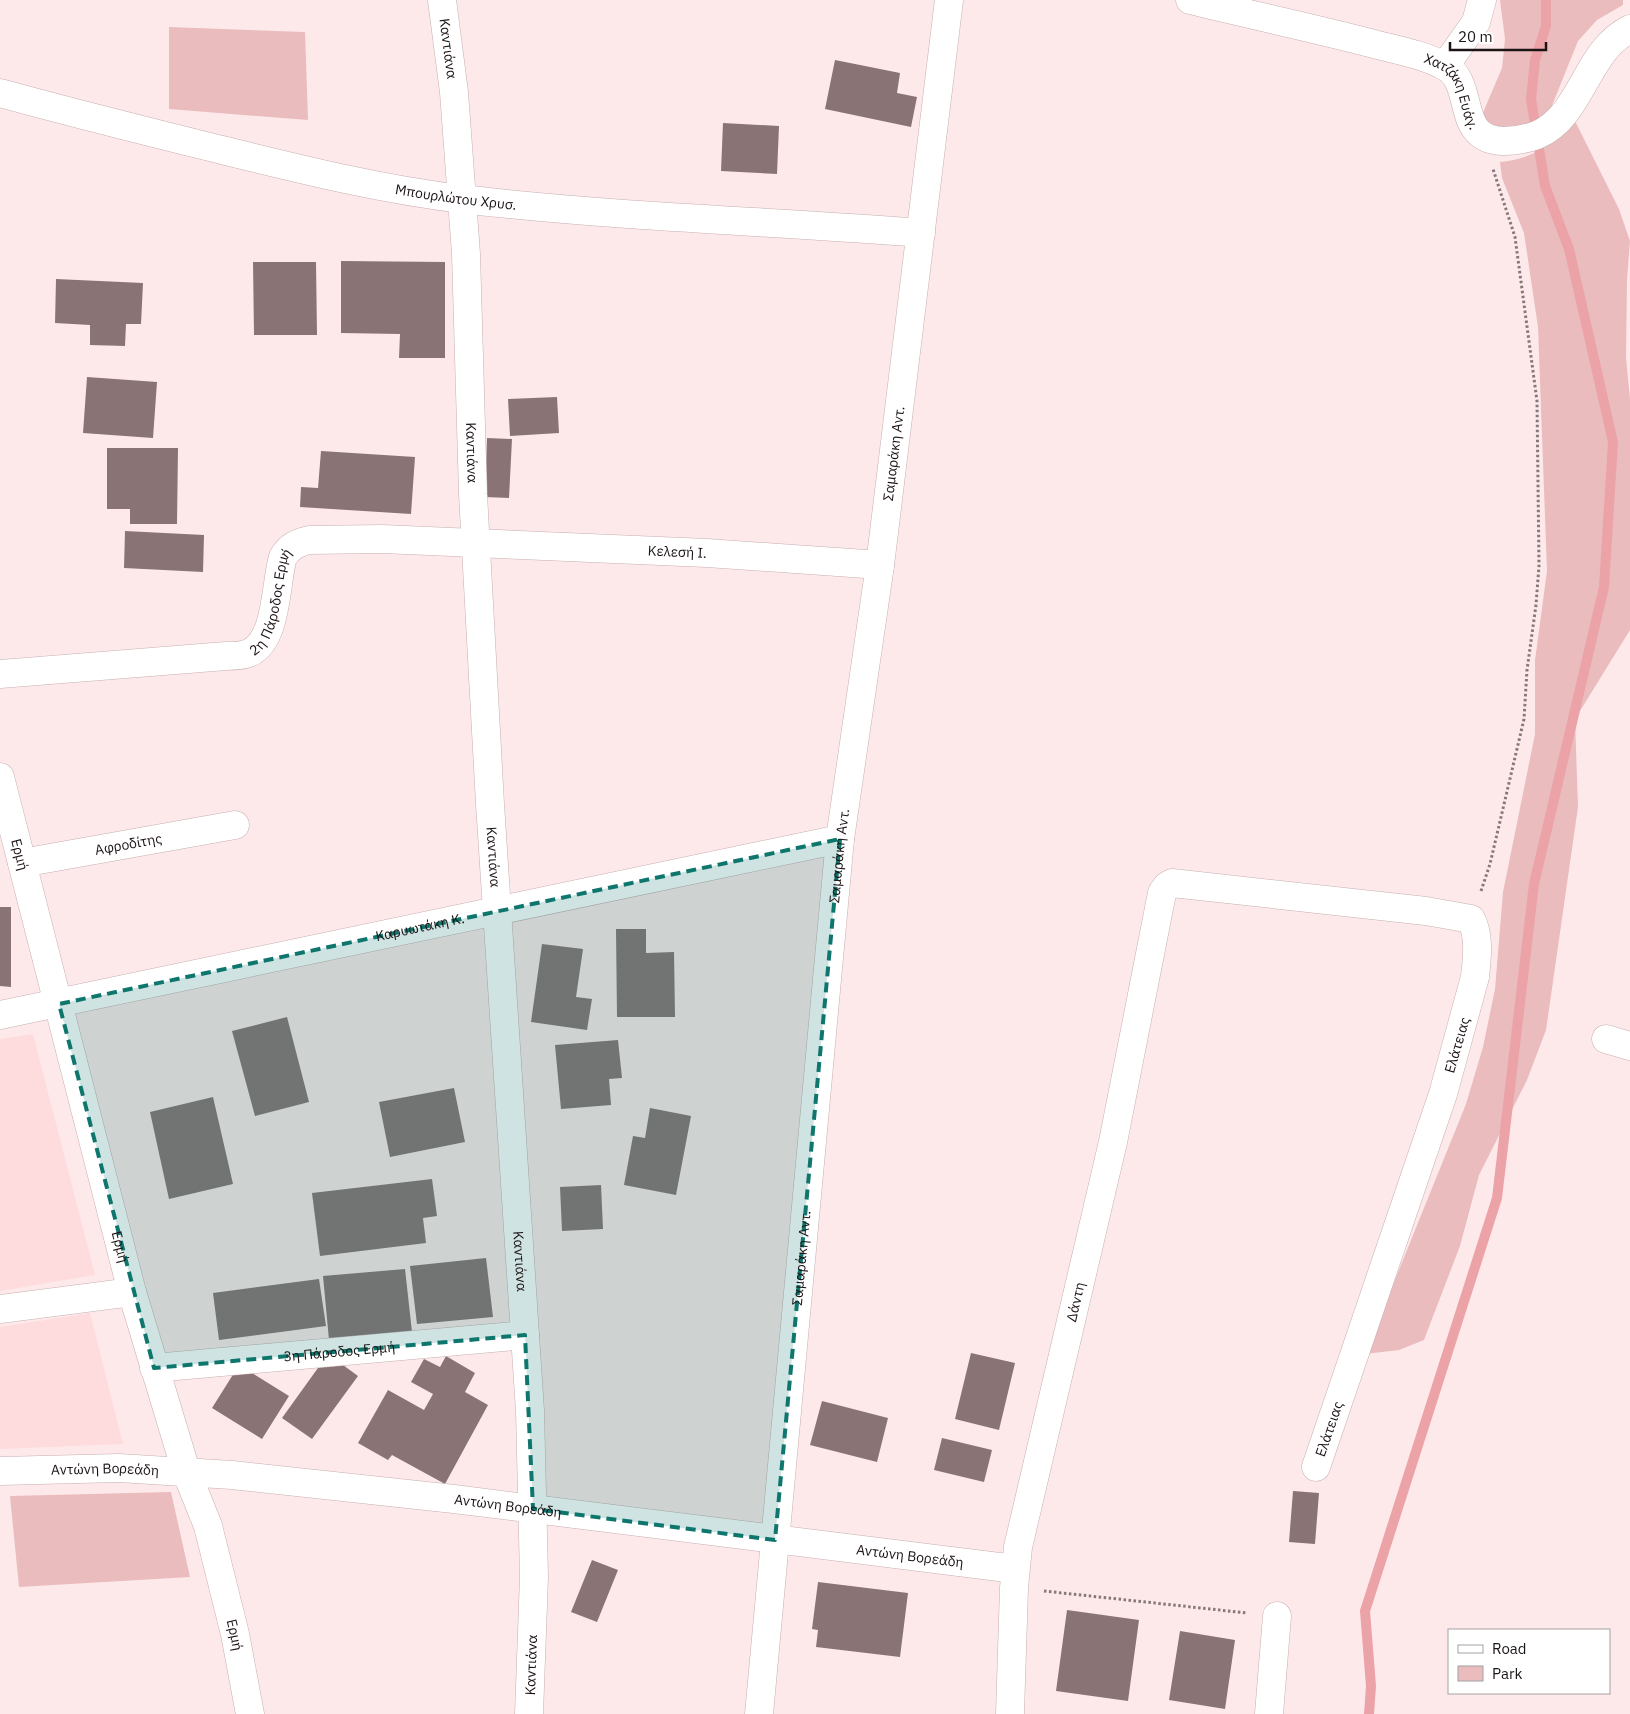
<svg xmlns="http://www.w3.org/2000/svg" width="1630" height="1714" viewBox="0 0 1630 1714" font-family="'IBM Plex Sans',sans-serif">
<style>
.built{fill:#fedcdd}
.green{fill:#eabcbe}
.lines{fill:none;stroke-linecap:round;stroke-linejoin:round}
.stream{stroke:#eca3a8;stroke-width:10}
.building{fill:#8a7374}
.street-casing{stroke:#c7afb0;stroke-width:29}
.secondary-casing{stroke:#c7afb0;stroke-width:29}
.path{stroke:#867879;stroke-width:3;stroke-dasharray:2.5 2.5;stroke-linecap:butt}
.street{stroke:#fff;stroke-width:28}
.secondary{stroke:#fff;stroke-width:28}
.marked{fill:#0f766e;fill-opacity:0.2;stroke:#0f766e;stroke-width:4;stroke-dasharray:10 6;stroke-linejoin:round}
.labels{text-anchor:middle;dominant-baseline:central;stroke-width:5;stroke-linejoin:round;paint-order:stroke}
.street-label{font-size:14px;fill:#1c1414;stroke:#fff}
</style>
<rect width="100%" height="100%" fill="#fee9ea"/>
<path class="built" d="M33 1034 95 1275 0 1291V1039Z
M90 1313 123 1444 0 1449V1327Z"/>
<path class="green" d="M1500 0H1623V5L1597 20 1578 41 1551 108 1530 127H1490L1482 115 1502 68 1505 39Z
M169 27 305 32 308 120 169 109Z
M1573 117 1619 209 1630 241 1627 279 1626 358 1630 399V630L1575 719 1578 807 1546 1030 1527 1080 1479 1175 1460 1246 1424 1340 1399 1350 1365 1354 1466 1104 1483 1047 1495 989 1503 892 1535 734V660L1547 571 1538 327 1524 233 1502 178 1500 162C1532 159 1556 145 1573 117Z
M171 1492 190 1577 19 1587 10 1496Z"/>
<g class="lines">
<path class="stream" d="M1369 1714 1371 1686 1365 1611 1497 1198 1534 884 1604 587 1613 442 1569 249 1545 186 1531 99 1535 60 1546 26V0"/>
</g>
<path class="building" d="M835 60 900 73 897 93 917 97 911 127 825 109Z
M723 123 779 126 777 174 721 171Z
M341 261 445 262V358H399L400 334 341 333Z
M253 262H316L317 335H254Z
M56 279 143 283 141 324H126L125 346 90 345V325L55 323Z
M87 377 157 382 153 438 83 433Z
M557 397 559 433 510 436 508 399Z
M487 438 512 439 509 498 485 497Z
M107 448H178L177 524H130V509H107Z
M321 451 415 457 411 514 300 507 301 487 318 488Z
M125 531 204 535 203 572 124 568Z
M0 907H11V987L0 986Z
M616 929H646V953L674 952 675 1017H617Z
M542 944 583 949 576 997 592 999 587 1030 531 1022Z
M287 1017 309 1102 255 1116 232 1031Z
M618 1040 622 1078 609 1079 611 1105 561 1109 555 1045Z
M454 1088 465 1142 390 1157 379 1102Z
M213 1097 233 1184 169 1199 150 1112Z
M650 1108 691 1116 676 1195 624 1185 633 1136 645 1138Z
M432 1179 437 1216 423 1218 426 1243 320 1256 312 1193Z
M601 1185 603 1229 562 1231 560 1187Z
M486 1258 493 1317 417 1324 410 1266Z
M405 1269 412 1332 329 1340 323 1276Z
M319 1279 326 1326 219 1340 213 1293Z
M971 1353 1015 1363 999 1430 955 1419Z
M328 1354 358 1376 312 1439 282 1418Z
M446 1356 475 1373 465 1392 488 1405 445 1484 392 1455 388 1460 358 1443 388 1390 424 1410 433 1394 411 1382 424 1359 440 1367Z
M239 1365 289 1396 262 1439 212 1408Z
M822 1401 888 1418 877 1462 810 1445Z
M942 1438 992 1450 984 1482 934 1470Z
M1293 1491 1319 1493 1315 1544 1289 1542Z
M592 1560 618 1570 597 1622 571 1612Z
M818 1582 908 1593 900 1657 816 1647 818 1630 812 1629Z
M1067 1610 1139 1620 1128 1701 1056 1691Z
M1180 1631 1235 1640 1225 1709 1169 1700Z"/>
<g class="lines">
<g class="street-casing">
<g id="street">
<path id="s1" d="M442 0 454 92 466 254 473 494 490 804 530 1411 534 1577 529 1714"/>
<path d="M1445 66 1476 22 1482 0"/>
<path id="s2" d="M0 93C73 113 145 131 218 149 299 169 379 189 462 199 614 217 768 221 921 233"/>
<path id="s3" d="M0 674 226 656C234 656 242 656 249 653 278 640 275 583 283 557 290 546 297 543 309 540L382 539 707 553 880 565"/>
<path id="s4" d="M22 863 235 825"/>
<path id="s5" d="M0 1015 840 839"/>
<path d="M1606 1039 1630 1046"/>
<path d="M0 1309 132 1292"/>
<path id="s6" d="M154 1368 525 1335"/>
<path id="s7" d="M0 1471 119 1468 232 1475 454 1499 1015 1569"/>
<path id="s8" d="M759 1714 840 839 880 565 949 0"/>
<path id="s9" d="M1010 1714 1014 1588 1018 1547 1113 1142 1162 893 1167 886 1172 883 1426 911 1471 919C1480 936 1477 958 1475 977L1443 1094 1316 1467"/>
<path d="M1269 1714 1277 1616"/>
</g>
</g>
<g class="secondary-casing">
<g id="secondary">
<path id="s10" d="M1190 0C1251 15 1313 28 1374 44 1397 50 1425 55 1446 67 1476 84 1454 141 1504 141 1515 141 1526 139 1537 135 1583 115 1585 51 1630 29"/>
<path id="s11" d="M0 777 132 1292 186 1471 208 1526 235 1634 250 1714"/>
</g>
</g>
<path class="path" d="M1481 891 1490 864 1524 719 1527 670 1536 605 1539 566 1537 401 1515 237 1493 169
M1044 1591 1247 1613"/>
<use href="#street" class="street"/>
<use href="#secondary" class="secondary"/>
</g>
<path class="marked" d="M840 839 775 1540 533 1509 525 1335 154 1368 59 1004Z"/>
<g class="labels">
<g class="street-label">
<text stroke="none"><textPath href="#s1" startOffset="49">Καντιάνα</textPath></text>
<text stroke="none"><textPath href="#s10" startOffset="288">Χατζάκη Ευάγ.</textPath></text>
<text stroke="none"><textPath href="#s2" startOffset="468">Μπουρλώτου Χρυσ.</textPath></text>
<text stroke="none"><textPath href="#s1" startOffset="454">Καντιάνα</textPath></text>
<text stroke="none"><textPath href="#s8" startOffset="1268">Σαμαράκη Αντ.</textPath></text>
<text stroke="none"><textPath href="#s3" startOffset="756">Κελεσή Ι.</textPath></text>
<text stroke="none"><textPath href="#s3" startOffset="308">2η Πάροδος Ερμή</textPath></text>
<text stroke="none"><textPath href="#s4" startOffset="108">Αφροδίτης</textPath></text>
<text stroke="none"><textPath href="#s11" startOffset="80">Ερμή</textPath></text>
<text stroke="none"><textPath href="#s8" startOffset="862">Σαμαράκη Αντ.</textPath></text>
<text stroke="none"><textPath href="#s1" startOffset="859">Καντιάνα</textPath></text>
<text stroke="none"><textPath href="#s5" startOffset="429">Καρυωτάκη Κ.</textPath></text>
<text transform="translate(1457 1045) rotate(-74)">Ελάτειας</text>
<text stroke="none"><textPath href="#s11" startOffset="485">Ερμή</textPath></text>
<text stroke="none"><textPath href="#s8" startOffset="458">Σαμαράκη Αντ.</textPath></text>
<text stroke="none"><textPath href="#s1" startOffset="1264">Καντιάνα</textPath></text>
<text stroke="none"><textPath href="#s9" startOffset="419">Δάντη</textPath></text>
<text stroke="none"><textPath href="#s6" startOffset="186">3η Πάροδος Ερμή</textPath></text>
<text transform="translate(1329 1429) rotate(-71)">Ελάτειας</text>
<text stroke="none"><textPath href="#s7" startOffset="105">Αντώνη Βορεάδη</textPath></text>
<text stroke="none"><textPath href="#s7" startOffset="510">Αντώνη Βορεάδη</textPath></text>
<text stroke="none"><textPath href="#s7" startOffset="915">Αντώνη Βορεάδη</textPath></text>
<text stroke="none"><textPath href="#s11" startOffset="890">Ερμή</textPath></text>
<text transform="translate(531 1665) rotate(-88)">Καντιάνα</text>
</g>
</g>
<rect x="1448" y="1629" width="162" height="65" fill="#ffffff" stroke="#a4a1a1"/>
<rect x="1458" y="1645" width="25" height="8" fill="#ffffff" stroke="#a4a1a1"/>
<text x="1492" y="1654" font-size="15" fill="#1c1414">Road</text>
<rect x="1458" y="1666" width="25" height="15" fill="#eabcbe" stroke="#a4a1a1"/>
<text x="1492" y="1679" font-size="15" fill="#1c1414">Park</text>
<path d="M1450 42v8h96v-8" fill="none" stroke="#1c1414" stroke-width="2.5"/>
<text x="1458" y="42" font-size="15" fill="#1c1414" stroke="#ffffff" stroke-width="4" paint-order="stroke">20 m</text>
</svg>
